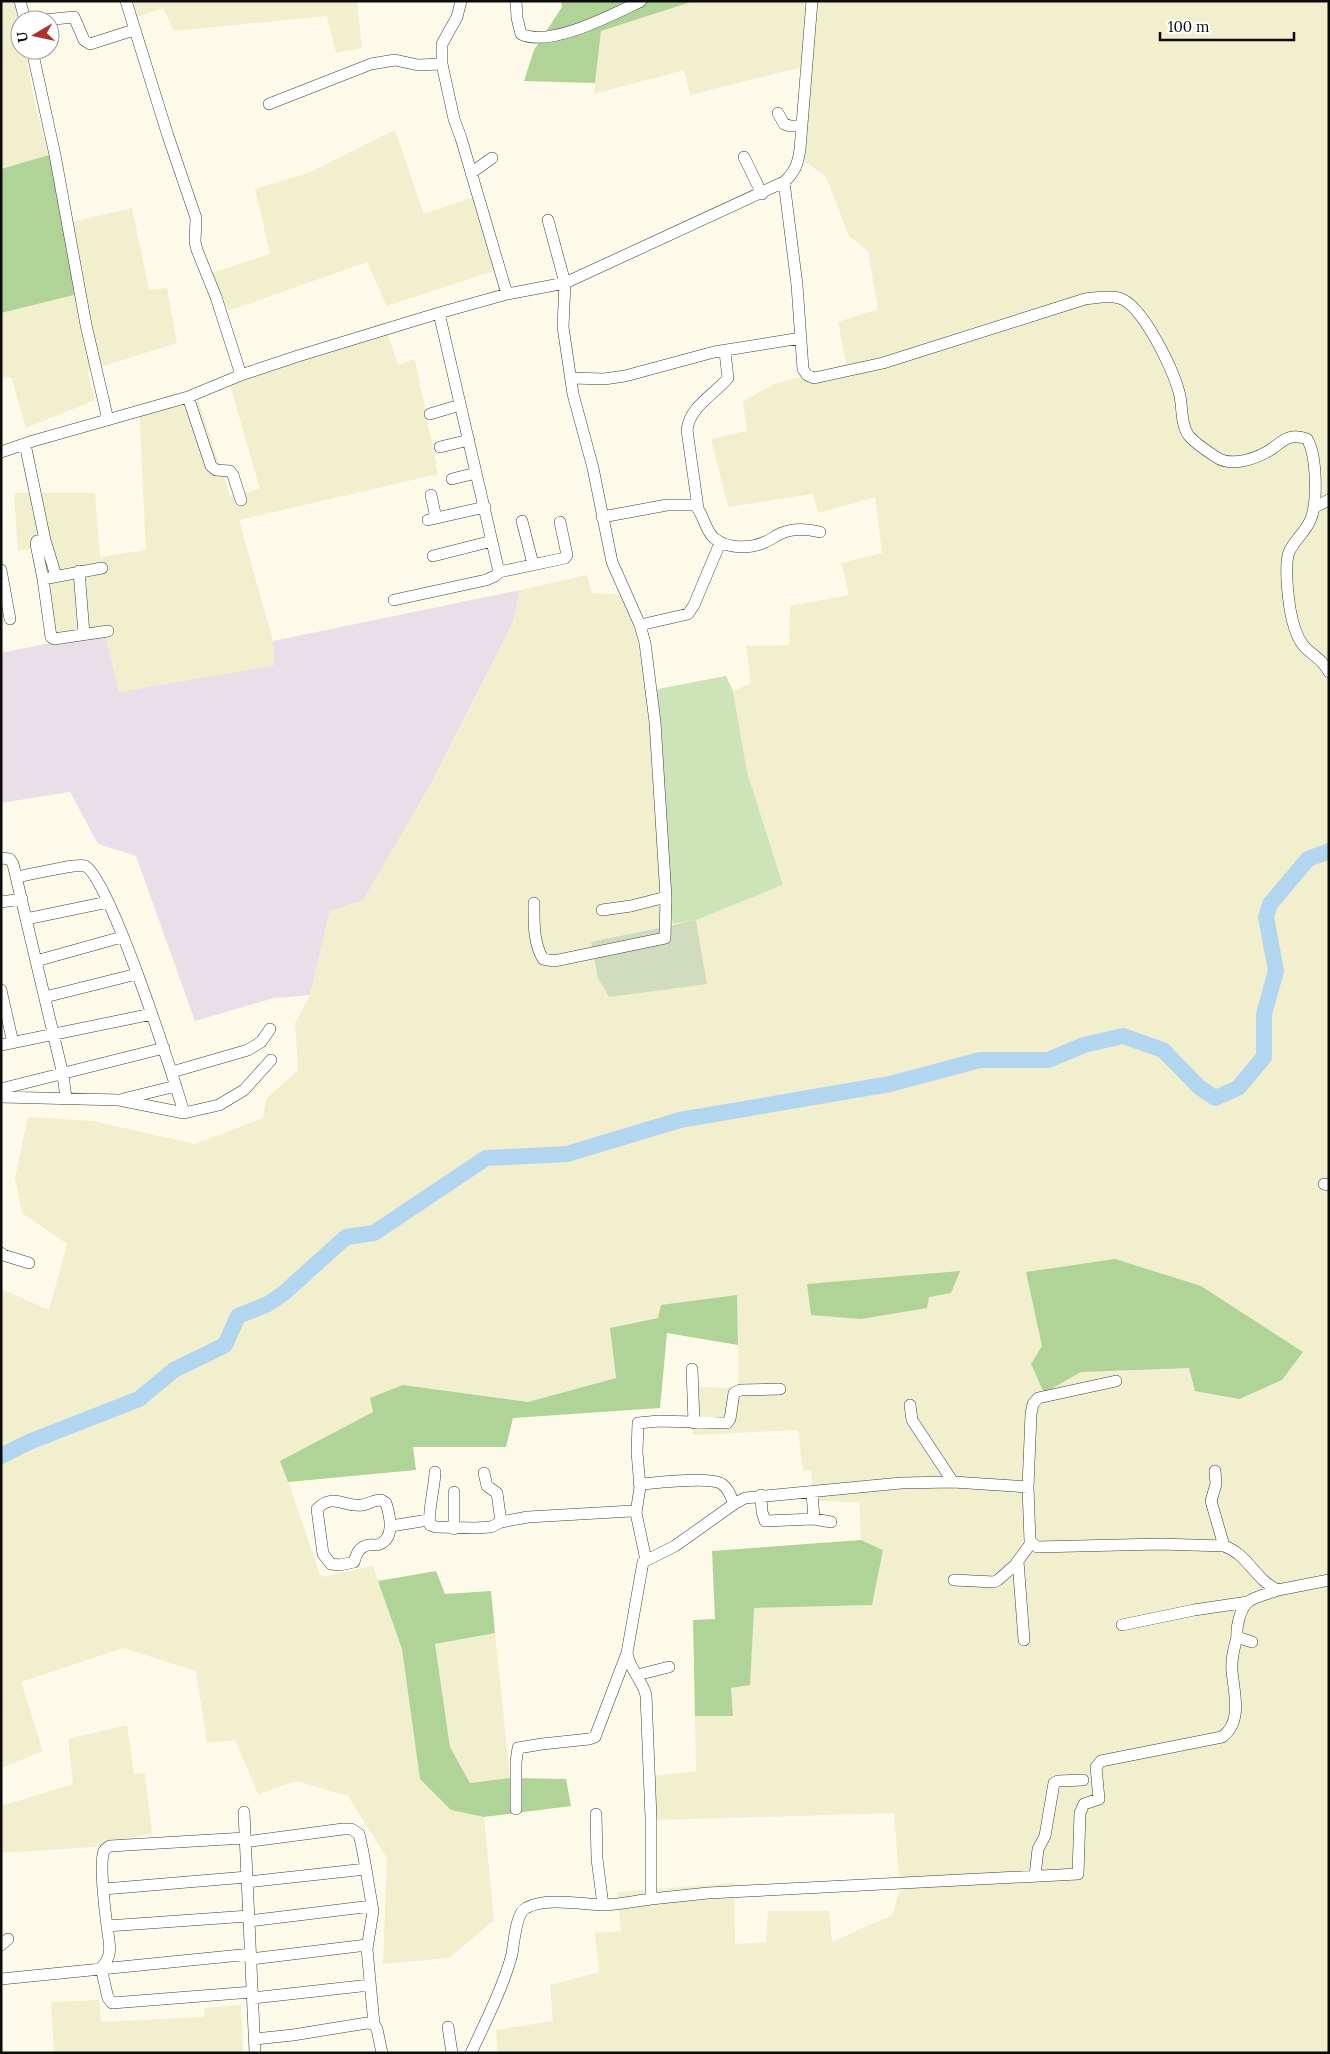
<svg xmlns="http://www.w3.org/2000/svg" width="1330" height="2054" viewBox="0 0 1330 2054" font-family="Lora,serif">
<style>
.industrial{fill:#e9dfe9}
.farmland{fill:#f1efcd}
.green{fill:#cce4b7}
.forest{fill:#b0d398}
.cemetery{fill:#d1dcbe}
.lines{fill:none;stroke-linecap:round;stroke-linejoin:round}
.river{stroke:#b3d6f0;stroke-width:16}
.minor-casing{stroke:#3e3e3e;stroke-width:12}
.minor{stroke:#fff;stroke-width:11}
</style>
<rect width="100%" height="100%" fill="#fdfaea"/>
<path class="industrial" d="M520 590 513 622 432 782 363 901 330 911 310 995 274 998 195 1021 136 856 98 844 70 792 1 803V653L105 632 119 692 274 665 273 641Z"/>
<path class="farmland" d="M1 1H16L20 22V50H25L35 105 49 155 1 169Z
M131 1H357L362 48 336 53 327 16 174 31 163 8 138 17Z
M694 1H1329V2053H498L496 2030 553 2021 550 1985 599 1972 595 1933 621 1931 617 1892 734 1883 735 1944 766 1942 768 1911H829L832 1942 892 1915 900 1889 894 1813 656 1820 654 1776 696 1771 695 1716 733 1715 731 1688 750 1685 753 1608 872 1605 883 1550 861 1540 859 1502 814 1501 811 1470 803 1471 798 1430 693 1435 692 1387 739 1388 737 1295 659 1318 610 1328 616 1378 528 1402 403 1385 374 1412 281 1461 321 1577 373 1566 402 1649 420 1779 451 1810 484 1817 494 1920 449 1958 383 1964 387 1858 348 1796 296 1781 258 1794 235 1740 207 1743 196 1671 123 1648 21 1682 43 1751 1 1768V1289L49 1310 67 1244 22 1213 15 1178 28 1117 93 1121 195 1144 263 1118 266 1099 298 1070 295 1023 310 995 330 911 363 900 432 782 513 622 520 590 587 575 592 593 627 595 636 632 647 691 656 805 673 924 592 942 707 984 696 920 783 885 747 772 733 691 751 683 746 646 789 645 790 606 849 595 841 563 882 553 875 497 818 513 813 494 728 507 711 439 747 431 743 401 775 384 846 364 838 322 878 309 868 251 849 236 826 177 799 157 806 66 690 95 684 70 594 94 601 31Z
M395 130 424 214 474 197 496 270 387 306 367 262 228 311 209 274 270 254 255 189 311 172Z
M132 208 149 290 167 288 177 343 87 371 95 400 26 428 11 377 1 378V313L74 295 67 223Z
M384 322 398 365 415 359 438 474 239 520 273 641 274 665 119 692 105 633 56 642 36 548 18 551 14 493H95L100 557 146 550 139 406 176 392 185 409 198 400 230 496 260 489 228 378Z
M495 1633 510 1778 470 1783 450 1747 435 1644Z
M127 1725 134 1774 145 1773 152 1833 93 1847 1 1853V1806L73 1784 68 1739Z
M99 2000 101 2022 204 2017 205 2008 241 2005 243 2050 238 2053H42L54 2051 51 2002Z"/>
<path class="green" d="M726 676 733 691 747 772 783 885 696 920 673 924 656 805 647 691Z"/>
<path class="forest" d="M561 1H694L601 31 595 83 524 81 534 50 562 7Z
M49 155 67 223 74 295 1 313V169Z
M1115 1259 1201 1286 1303 1352 1282 1380 1239 1399 1195 1391 1189 1368 1081 1372 1044 1393 1031 1364 1042 1346 1026 1272Z
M960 1271 951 1293 929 1297 927 1308 861 1319 811 1315 807 1284Z
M737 1295 738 1345 667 1333 660 1408 513 1418 506 1447H413L416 1470 288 1482 280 1461 373 1412 370 1398 403 1385 528 1402 616 1378 610 1328 658 1318 661 1305Z
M861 1540 883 1550 872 1605 754 1608 750 1685 731 1688 733 1716H695L693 1620 715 1619 712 1551Z
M436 1571 445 1594 491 1591 495 1633 435 1644 450 1747 470 1783 510 1778 566 1779 571 1806 484 1817 451 1810 420 1779 402 1649 378 1581Z"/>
<path class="cemetery" d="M696 920 707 984 609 997 598 978 591 942Z"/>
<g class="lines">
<path class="river" d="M1 1456 29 1442 139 1399 174 1370 225 1345 238 1316 268 1304 284 1293 346 1237 374 1233 486 1158 567 1154 680 1120 890 1084 980 1060H1048L1084 1045 1123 1036 1163 1050 1199 1087 1215 1098 1238 1088 1264 1057V1014L1276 971 1266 917 1270 904 1308 859 1329 851"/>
<g class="minor-casing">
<path id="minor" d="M20 1 25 20
M126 1 168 136 196 218 195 242 197 250 216 297 241 375
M516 1 517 18 521 34C550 48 614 14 641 1
M44 20 74 17 84 40 90 44 134 30
M32 50 55 155 86 325 108 420
M442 64V44L457 17 461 1
M269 104 371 64 395 60 418 65 442 64 454 119 461 138 507 294
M778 113 784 124 790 126H802
M744 157 762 194
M471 173 492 158
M784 182 797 285 803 369 807 375 814 378 883 363 1085 299C1096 298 1108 295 1119 298 1142 304 1173 369 1179 392 1183 405 1180 424 1189 436 1196 444 1207 451 1216 457 1232 468 1259 458 1273 448 1279 444 1284 438 1292 437 1298 436 1302 437 1307 439 1317 455 1318 504 1310 521 1305 532 1294 541 1289 552 1284 566 1288 595 1290 609 1292 620 1296 636 1303 645 1312 656 1322 658 1329 672
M548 220 565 283 563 327 573 394 593 468 612 562 640 625 645 643 655 722 666 897 631 906 602 910
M572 378 604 379 625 376 714 352 801 338
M188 397 211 466 216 470 230 471 233 475 241 500
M430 414 460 405
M25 444 45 540 37 541 36 544 43 579 51 637 54 639 108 631
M440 447 469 440
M1 452 33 441 188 397 241 375 298 356 439 313 507 294 565 283 784 182C795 172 798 164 800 149L812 1
M452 479 476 473
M431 495 436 518
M1315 507 1329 500
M698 508 687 430C690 406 714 395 728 378L725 352
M602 517 667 505H695C704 514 704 529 714 538 727 549 750 549 765 542 771 540 776 535 782 533 794 528 807 529 820 532
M428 520 485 507
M522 521 533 564
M45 540 56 576
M433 556 492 541
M1 570 10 619
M79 571 84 634
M499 572 565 558 567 555 560 522
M43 579 102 568
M394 600 486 580 495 576 499 572 439 313
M640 625 688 614 694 605 720 543
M1 858 10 859 13 864 63 1075 66 1098
M17 877C28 875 77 863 85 866 109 876 174 1078 184 1113
M1 902 22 899
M534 903C534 922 533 942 543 959L554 961 665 938 666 897
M26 919 108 902
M36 961 122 937
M1 990 13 1043
M45 997 137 974
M1 1045 152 1014
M172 1072 248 1050 261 1042 270 1029
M1 1089 164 1048
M1 1097 119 1100 184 1113 219 1105 244 1090 271 1060
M123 1099 176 1086
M1324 1184 1329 1185
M1 1253 3 1255 29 1263
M692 1369 694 1423
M910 1405 912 1420 953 1482
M1215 1471 1216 1484 1211 1501 1224 1546
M435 1472C435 1485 427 1516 430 1525L436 1527 475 1528 491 1527 501 1522 528 1517 632 1511 636 1513 646 1560
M484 1473 487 1486 497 1493 501 1522
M639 1484C656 1483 710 1476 722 1484 729 1489 731 1497 734 1504
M1028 1487 1031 1414 1033 1404 1038 1398 1116 1381
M812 1493 814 1519 831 1522
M761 1495 762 1512 765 1521 814 1519
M381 1500 386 1503C390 1516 396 1540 377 1545 373 1545 369 1544 365 1546 358 1549 356 1555 354 1562L340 1565 331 1564 323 1554 317 1509C333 1492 345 1508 362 1505 368 1504 374 1500 381 1500Z
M636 1513 640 1487 637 1452 638 1423 659 1421 727 1423 730 1419 734 1393 740 1390 780 1389
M391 1526 428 1520
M454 1529V1492
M1018 1561 1024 1640
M954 1580 994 1582 998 1580 1015 1565 1031 1543
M1122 1625 1194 1610 1248 1602
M1252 1642 1237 1637C1236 1627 1240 1609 1248 1602 1253 1597 1271 1593 1278 1590
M637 1675 669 1667
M516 1809V1762L518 1748 542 1744 589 1739 595 1737 627 1653
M244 1812 255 2053
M596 1814 597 1859 603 1905
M245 1838 110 1846C107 1848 106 1848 104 1851 99 1862 105 1912 107 1926L249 1916
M245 1842 343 1829H351L359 1834 363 1852 373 1911 367 1949 374 2024
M1035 1876 1038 1849 1045 1836 1054 1783 1058 1781 1083 1780
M247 1882 366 1869
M104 1889 247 1877
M651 1899 708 1893 1078 1874 1080 1813 1084 1804 1099 1799 1096 1767 1101 1761 1222 1737C1243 1722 1234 1693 1232 1671 1231 1659 1234 1648 1237 1637
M249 1921 372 1906
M1 1945 8 1939
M251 1959 367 1945
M101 1968 108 1998 112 2003 252 1992
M101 1968C114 1955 109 1943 107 1926
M1 1979 251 1954
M253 1998 370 1985
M448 2027 452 2053
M255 2039 293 2035 367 2023 374 2024 377 2029 382 2053
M471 2053C485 2023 504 1985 512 1954 514 1942 516 1913 526 1908 545 1897 581 1904 602 1905 618 1905 635 1901 651 1899V1818L646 1695C642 1680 629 1668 627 1653L643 1562 675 1546 734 1504 745 1498 901 1483 953 1482 1028 1487 1030 1541 1037 1547 1160 1544 1224 1546C1248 1554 1256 1581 1278 1590L1329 1580"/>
</g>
<use href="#minor" class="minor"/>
</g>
<rect width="1330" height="2054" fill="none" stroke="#0b0b0b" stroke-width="5"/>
<g transform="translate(35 35) rotate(261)"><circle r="24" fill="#ffffff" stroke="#9d9d9d"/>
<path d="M0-4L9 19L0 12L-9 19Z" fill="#ae302f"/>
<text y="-8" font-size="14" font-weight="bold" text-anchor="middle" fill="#0b0b0b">U</text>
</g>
<path d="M1160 32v8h134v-8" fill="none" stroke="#0b0b0b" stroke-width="2.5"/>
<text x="1168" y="32" font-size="15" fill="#0b0b0b" stroke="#ffffff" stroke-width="4" paint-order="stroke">100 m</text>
</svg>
